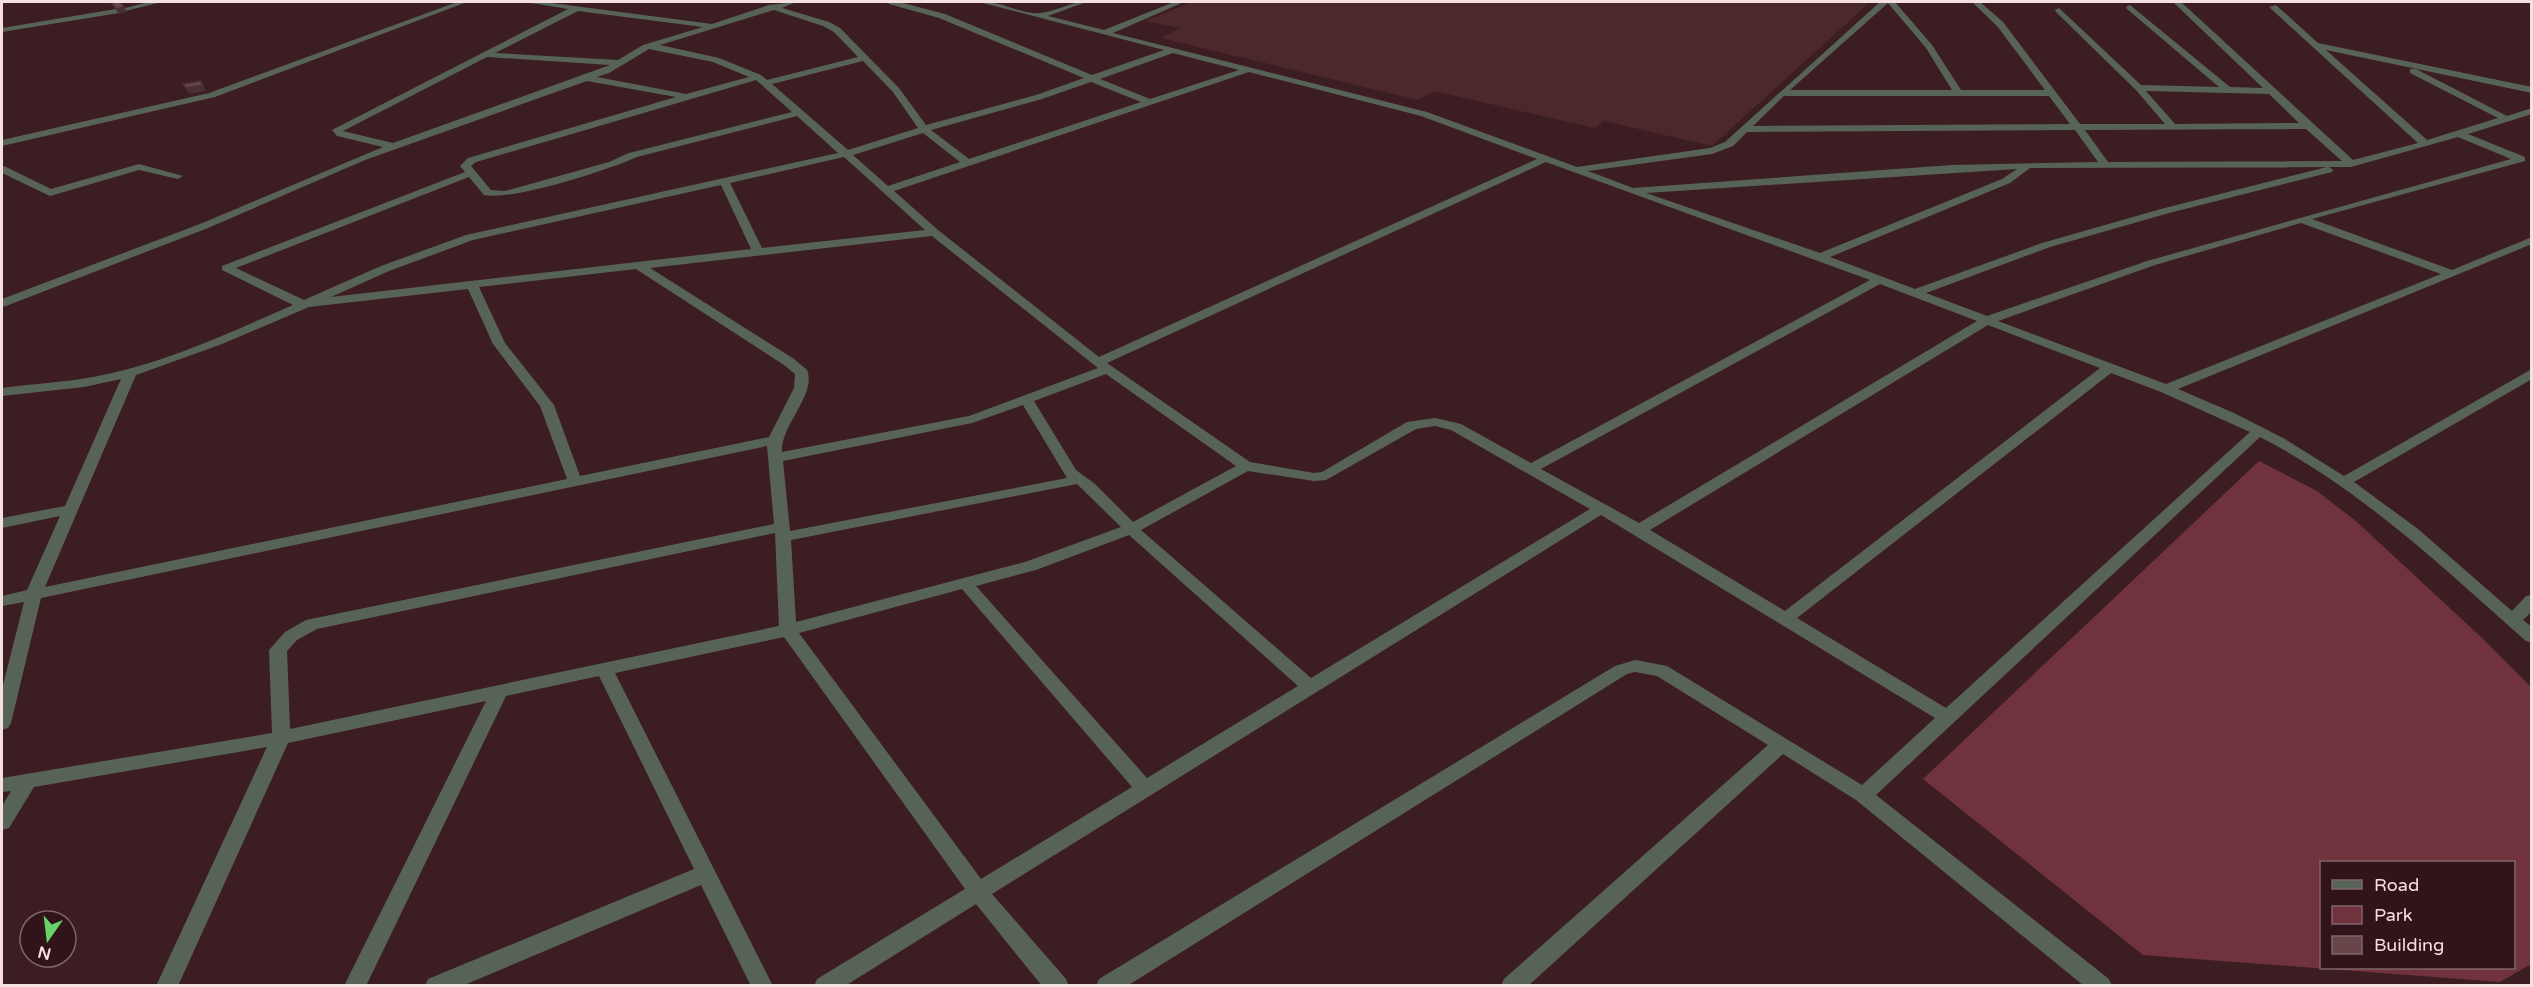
<svg xmlns="http://www.w3.org/2000/svg" width="2533" height="987" viewBox="0 0 2533 987" font-family="'Varela Round',sans-serif">
<style>
.built{fill:#4c282d}
.green{fill:#70333d;fill-rule:evenodd}
.lines{fill:none;stroke-linecap:round;stroke-linejoin:round}
.minor{fill:#586358;fill-rule:evenodd}
.shaded-wall{fill:#483033}
.building{fill:#674549;stroke:#483033;stroke-width:1.5}
</style>
<rect width="100%" height="100%" fill="#3c1e22"/>
<path class="built" d="M1192 2H1870L1712 146 1604 121 1595 128 1434 91 1418 100 1161 38 1181 28 1146 21Z"/>
<path class="green" d="M2259 461 2317 491 2357 522 2482 638 2531 687V964L2500 982 2143 955 1923 779ZM2322 862H2514V968H2322Z"/>
<g class="lines">
<path class="minor" d="M149 2H162L125 11 121 9Z
M457 2H467L215 97 2 146V140L209 93Z
M525 2H544L712 24 769 5 796 2 782 8 829 22 840 28 899 88 926 125 1036 95 1084 78 939 18 889 4 888 2H899L945 14 1092 75 1164 50 979 2C1000 0 1021 15 1040 13 1056 12 1069 2 1086 2L1048 16 1104 30 1174 2H1184L1113 33 1427 112 1577 167 1710 148 1725 142 1880 2H1895L1932 45 1961 90H2045L1997 26 1972 2H1980L2003 22 2080 124H2165L2136 90 2056 12 2055 10 2059 8 2141 85 2219 87 2127 9 2126 7 2130 5 2230 87 2263 88 2173 2H2181L2353 160 2418 143 2269 7 2276 5 2318 43 2532 87V93L2326 50 2427 140 2498 118 2410 73V69H2416L2507 116 2532 108V114L2468 134 2525 157V161L2312 219 2452 270 2532 237V244L2178 389 2234 413 2285 439 2344 476 2532 369V379L2354 482 2418 529 2512 611 2526 596 2532 595V611L2523 620 2532 627V643L2526 641C2442 567 2361 489 2260 437L1876 795 2109 979 2112 986H2084L1856 800 1783 754 1528 986H1501L1504 979 1768 745 1657 676 1635 672 1627 674 1127 986H1096L1099 979 1615 666 1635 660 1667 666 1862 785 1935 718 1601 515 992 894 1066 979 1069 986H1042L976 904 845 986H814L817 979 965 889 784 637 615 673 773 986H751L701 885 462 986H425L428 979 694 869 599 676 506 696 366 986H344L486 701 288 743 178 986H156L267 747 34 787 9 828 2 830V806L11 791 2 792V778L272 733 269 650 285 632 306 620 774 524 767 446 41 598 11 723 8 728 2 730V689L24 602 2 606V596L27 590 60 516 2 528V518L65 506 121 379 84 387 2 396V388C38 383 75 382 112 373 174 359 235 330 293 305L222 270V266L465 172 460 166 468 158 676 97 587 81 365 160 208 228 6 306 2 307V299L200 224 383 147 337 136 332 130 568 9ZM1888 3 1926 48 1952 90H1790ZM774 10 823 26 834 32 858 57 767 80 761 75 719 58 660 45ZM578 11 703 27 643 45 618 60 495 53ZM649 49 713 62 749 77 686 94 597 77 609 73ZM1173 53 1239 70 1150 99 1100 79ZM487 57 610 65 393 143 343 131ZM863 61 893 92 918 128 848 150 772 84ZM1249 72 1421 116 1537 159 1099 357 938 230 894 191ZM756 80 792 112 629 153 609 162 505 191 491 190 471 166 476 162ZM1091 82 1141 102 969 159 931 130 1042 99ZM2146 91 2269 94 2299 123 2175 124ZM1784 96H2049L2070 124 1753 126ZM797 116 838 153 466 235 381 266 304 300 236 268 469 177 484 195C513 201 608 170 637 157ZM2306 129 2342 161 2108 162 2085 130ZM2075 130 2098 162 1952 165 1633 188 1588 171 1712 154 1733 146 1747 132ZM923 133 960 162 888 186 853 155ZM2458 137 2511 159 2147 261 1987 316 1926 293 2050 247 2169 213 2332 172 2333 170 2329 167H2351ZM844 157 925 230 762 248 730 183ZM1546 162 1870 280 1531 463 1461 424 1435 418 1407 422 1322 472 1314 473 1250 462 1107 363ZM2327 167 2161 209 2042 243 1915 289 1830 257 2010 183 2030 168ZM2017 169 2002 179 1820 253 1646 193ZM721 185 751 249 331 297 389 271 473 240ZM2301 223 2441 274 2166 384 1998 321 2155 265ZM932 236 1098 368 969 416 782 452C780 425 817 395 807 370L794 359 650 268ZM636 269 784 365 795 374 794 388 769 437 580 476 554 405 505 343 479 287ZM1880 284 1977 321 1639 523 1541 469ZM468 289 493 344 540 406 567 479 45 587 136 375 222 344 309 307ZM1988 325 2100 368 1785 611 1650 530ZM2111 373 2161 392 2250 432 1946 708 1797 618ZM1106 374 1236 466 1133 522 1095 484 1076 470 1034 401ZM1023 405 1067 478 790 531 783 461 972 423ZM1435 426 1451 430 1590 509 1311 678 1141 530 1248 471 1314 481 1326 480 1416 429ZM1077 484 1121 527 1025 562 796 622 791 540ZM775 533 779 626 290 729 287 651 297 640 317 629ZM1129 535 1298 686 1147 778 976 586 1036 570ZM962 589 1132 787 981 879 799 633Z
M116 9 120 11 119 13 2 32V28Z
M139 164 183 176 178 179 139 170 50 196 2 173V166L6 167 51 189Z"/>
</g>
<path class="shaded-wall" d="M124 7 127 12 118 14 116 9Z
M203 85 206 91 189 94 186 88Z"/>
<path class="building" d="M111 2H120L124 7 116 9Z
M200 81 203 85 186 88 183 84Z"/>
<rect width="2533" height="987" fill="none" stroke="#f4dfe1" stroke-width="6"/>
<rect x="2320" y="861" width="195" height="108" fill="#311419" stroke="#7f6569" stroke-width="1.5"/>
<rect x="2332" y="880" width="30" height="9" fill="#586358" stroke="#7f6569" stroke-width="1.5"/>
<text x="2374" y="891" font-size="18" fill="#f4dfe1">Road</text>
<rect x="2332" y="906" width="30" height="18" fill="#70333d" stroke="#7f6569" stroke-width="1.5"/>
<text x="2374" y="921" font-size="18" fill="#f4dfe1">Park</text>
<rect x="2332" y="936" width="30" height="18" fill="#674549" stroke="#7f6569" stroke-width="1.5"/>
<text x="2374" y="951" font-size="18" fill="#f4dfe1">Building</text>
<g transform="translate(48 939) rotate(194)"><circle r="28" fill="#311419" stroke="#7f6569" stroke-width="1.5"/>
<path d="M0-4.5L10 22L0 15L-10 22Z" fill="#66d467"/>
<text y="-9" font-size="16" font-weight="bold" text-anchor="middle" fill="#f4dfe1">N</text>
</g>
</svg>
